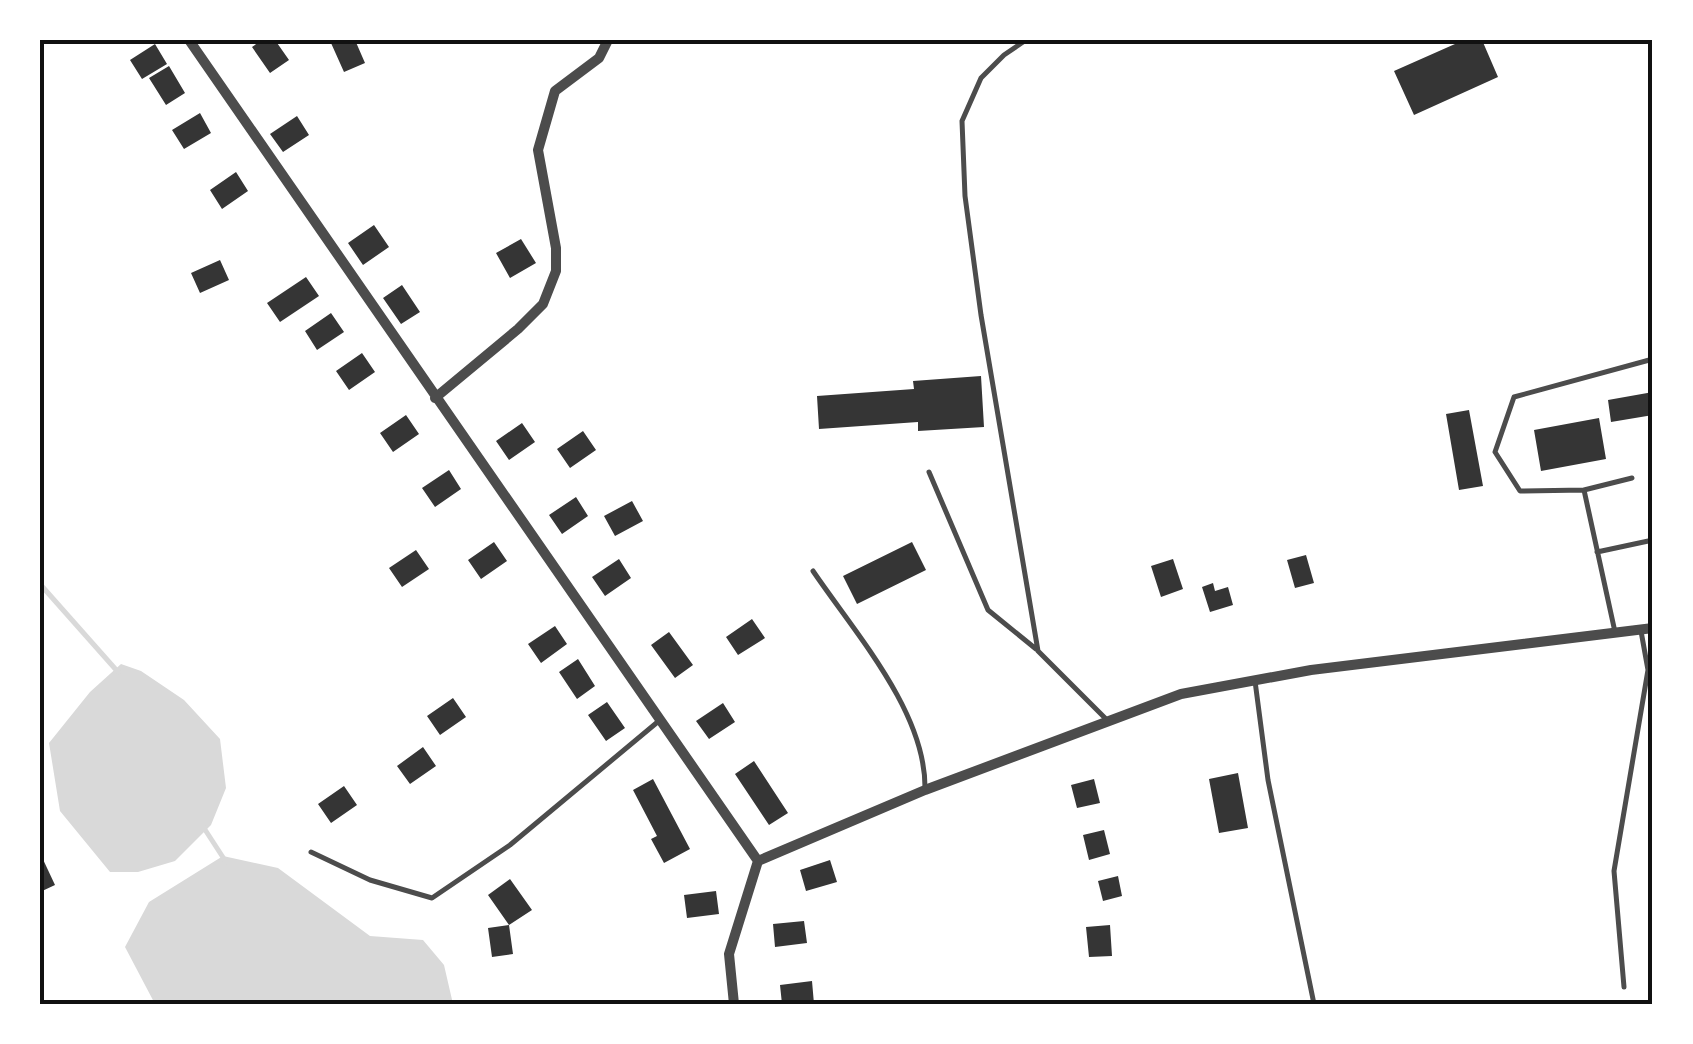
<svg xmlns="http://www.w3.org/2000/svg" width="1693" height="1044" viewBox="0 0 1693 1044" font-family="Helvetica,sans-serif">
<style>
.water{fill:#d9d9d9}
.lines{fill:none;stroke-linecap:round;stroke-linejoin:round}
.stream{stroke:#d9d9d9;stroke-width:5}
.building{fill:#353535}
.service{stroke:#4c4c4c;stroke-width:5}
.minor{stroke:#4c4c4c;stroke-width:10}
.neatline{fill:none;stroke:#111;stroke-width:4}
</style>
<rect width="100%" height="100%" fill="#fff"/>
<path class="water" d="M121 664 141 671 184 700 220 739 226 788 211 825 175 861 138 872H110L60 811 49 743 90 692Z
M223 856 278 868 370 936 423 940 444 965 453 1004H155L125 947 149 902Z"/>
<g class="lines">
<path class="stream" d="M40 584 118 672
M202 825 226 862"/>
</g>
<path class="building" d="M262 40H275L289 60 270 73 252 47Z
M338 40H355L365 63 344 72 331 43Z
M1464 40H1482L1498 77 1414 115 1394 71Z
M155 44 167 64 142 79 130 60Z
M169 66 185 93 166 105 149 78Z
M200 113 211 133 184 149 172 130Z
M297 116 309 135 283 152 270 134Z
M236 172 248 191 222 209 210 190Z
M374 225 389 247 363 265 348 243Z
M521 239 536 263 510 278 496 253Z
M220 260 229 280 200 293 191 273Z
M306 277 319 296 280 322 267 303Z
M402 285 420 312 401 324 383 298Z
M331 313 344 332 317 350 305 331Z
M362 353 375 372 349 390 336 371Z
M981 376 984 427 918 431V422L819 429 817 396 914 389 913 381Z
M1653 392V415L1611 422 1608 400Z
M1469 410 1483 486 1459 490 1446 414Z
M406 415 419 434 393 452 380 433Z
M1599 418 1606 459 1541 471 1534 430Z
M522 423 535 442 509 460 496 441Z
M583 431 596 450 570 468 557 449Z
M449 470 461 489 435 507 422 488Z
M576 497 588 516 562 534 549 515Z
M632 501 643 521 615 536 604 516Z
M494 542 507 561 481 579 468 560Z
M912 542 926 570 857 604 843 576Z
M416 550 429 569 402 587 389 568Z
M1306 555 1314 583 1295 588 1287 560Z
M619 559 631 578 605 596 592 577Z
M1173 559 1183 589 1161 597 1151 566Z
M1213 583 1215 591 1228 587 1233 605 1210 612 1202 587Z
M752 619 765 638 738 655 726 637Z
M555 626 567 644 541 663 528 644Z
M669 632 693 665 675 678 651 645Z
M578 659 595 686 577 699 559 672Z
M453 698 466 717 440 735 427 716Z
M607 702 625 728 606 741 588 715Z
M723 703 735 722 709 739 696 721Z
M423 747 436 766 410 784 397 766Z
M754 761 788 813 769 825 735 774Z
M1238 773 1248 828 1219 833 1209 779Z
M653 779 690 849 664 863 651 839 657 836 633 790Z
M1094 779 1100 803 1077 808 1071 785Z
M344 786 357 805 331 823 318 804Z
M1104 830 1110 854 1089 860 1083 835Z
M40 853 55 885 40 892Z
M830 860 837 882 806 891 800 870Z
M1118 876 1122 896 1103 901 1098 881Z
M510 879 532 910 509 925 488 895Z
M716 891 719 914 687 918 684 895Z
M804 921 807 943 775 947 773 924Z
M509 925 513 954 492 957 488 928Z
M1110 925 1112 956 1089 957 1086 927Z
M812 981 814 1004H782L780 985Z"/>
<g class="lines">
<path class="service" d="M1026 40 1004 55 981 78 962 121 965 196 981 315 1038 651 1108 721
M929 472 988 610 1036 649
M1584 490 1632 478
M1597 552 1653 540
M813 571C855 633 925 711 925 787
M1615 632 1584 490 1520 491 1495 452 1514 397 1653 359
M1255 681 1268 780 1314 1004
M311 852 370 880 432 898 510 845 660 720
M1624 987 1614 871 1648 670 1641 631"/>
<path class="minor" d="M189 40 758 861 729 954 734 1004
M435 398 518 329 543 304 556 271V248L538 150 555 91 599 58 608 40
M758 861 925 790 1181 694 1311 670 1653 628"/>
</g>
<rect width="1693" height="1044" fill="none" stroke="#ffffff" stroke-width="85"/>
<rect x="42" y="42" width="1608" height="960" class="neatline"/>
</svg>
